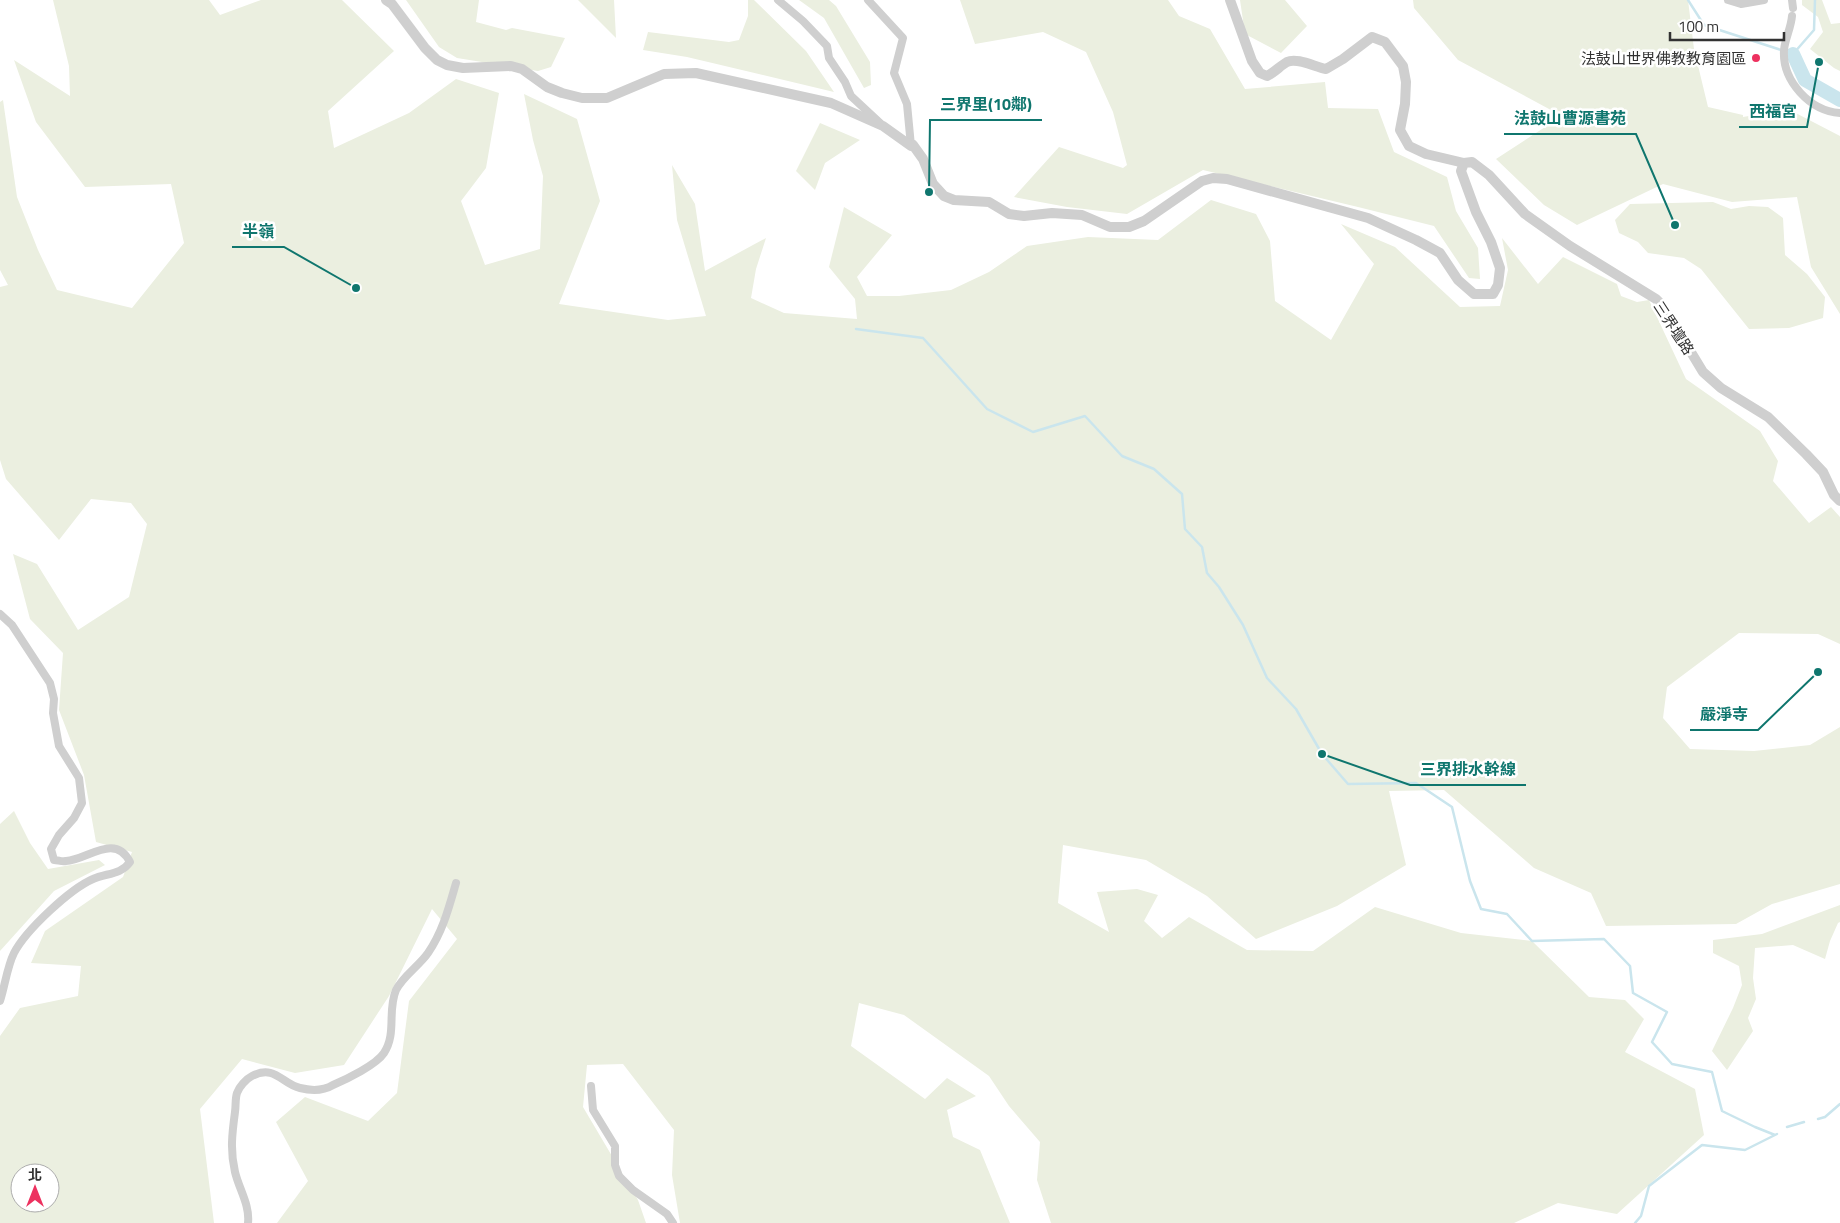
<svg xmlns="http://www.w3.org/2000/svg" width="1840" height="1223" viewBox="0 0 1840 1223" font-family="'Titillium Web','Noto Sans TC',sans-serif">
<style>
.green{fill:#ebefe0;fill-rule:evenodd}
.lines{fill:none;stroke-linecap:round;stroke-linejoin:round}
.stream{stroke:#cae5ed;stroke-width:2.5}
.river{stroke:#cae5ed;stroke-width:14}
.minor{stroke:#cfcfcf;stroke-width:8}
.tertiary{stroke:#cfcfcf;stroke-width:10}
.poi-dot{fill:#ed315f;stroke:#fff;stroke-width:2}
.labels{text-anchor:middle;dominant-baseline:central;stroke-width:5;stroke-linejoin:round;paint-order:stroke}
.poi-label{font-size:15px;fill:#323232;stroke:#fff;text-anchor:end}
.street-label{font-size:15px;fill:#323232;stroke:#fff}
.leader{fill:none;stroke:#0f766e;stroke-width:2}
.callout-dot{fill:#0f766e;stroke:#fff;stroke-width:2}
.callout-label{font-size:16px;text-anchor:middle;font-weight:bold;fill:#0f766e;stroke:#fff;stroke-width:5;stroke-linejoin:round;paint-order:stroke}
</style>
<rect width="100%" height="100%" fill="#fff"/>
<path class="green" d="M53 0H209L220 15 261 0H342L394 51 328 111 334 148 409 113 456 79 499 93 486 168 461 201 485 265 540 249 543 176 533 140 524 94 577 119 600 201 559 304 668 320 706 316 677 220 672 165 695 204 705 271 766 238 756 269 751 298 784 313 857 319 855 299 829 267 844 207 892 235 857 277 867 296H899L951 290 989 272 1027 246 1088 237 1158 240 1211 200 1256 214 1270 241 1275 301 1331 340 1374 264 1341 224 1395 247 1460 307 1500 306 1508 270 1502 238 1538 284 1563 257 1617 284 1621 296 1637 302 1649 300 1686 379 1760 431 1778 461 1773 481 1809 523 1831 507 1840 517V644L1818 634 1739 633 1667 687 1663 718 1690 749 1754 751 1810 745 1840 727V884L1772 904 1736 924 1606 926 1591 893 1534 868 1444 790 1389 791 1406 865 1337 906 1256 939 1207 896 1146 860 1063 845 1058 903 1109 932 1097 892 1137 889 1158 895 1144 921 1162 938 1189 917 1247 950 1313 951 1375 907 1461 933 1532 941 1589 997 1625 1000 1644 1019 1625 1052 1695 1089 1704 1135 1617 1214 1558 1203 1514 1223H1051L1037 1180 1040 1142 1009 1106 989 1076 904 1015 859 1003 851 1046 925 1099 947 1078 976 1096 947 1110 953 1137 980 1150 1010 1223H680L672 1175 674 1130 623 1064 587 1065 583 1107 638 1200 646 1223H277L308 1181 276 1122 305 1097 368 1121 397 1093 409 1001 457 939 432 909 389 996 344 1065 295 1073 242 1059 200 1109 214 1223H0V1036L20 1008 78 996 81 966 31 963 45 931 123 877 132 852 96 842 84 775 59 710 63 653 30 619 13 554 37 564 78 630 129 597 147 524 131 503 91 499 59 540 6 479 0 460V287L8 285 0 270V102L3 100 17 197 38 250 57 290 132 308 184 243 171 184 85 187 36 122 14 60 70 96 69 66ZM20 1173H50V1203H20Z
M406 0H479L476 22 506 30 512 28 565 38 551 67 538 71 457 58 439 47Z
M578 0H614L616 38Z
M748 0H754L806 51 834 92 687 57 643 50 648 32 729 42 739 40 748 16Z
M799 0H829L836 6 870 62 871 85 864 88 824 18Z
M960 0H1168L1179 16 1210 29 1245 89 1325 82 1328 108 1378 109 1394 152 1447 177 1456 211 1478 248 1480 279 1469 278 1434 226 1358 207 1203 170 1127 214 1067 207 1014 197 1059 147 1123 168 1127 165 1113 112 1086 52 1043 32 975 44Z
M1240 0H1285L1307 26 1281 53 1245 34Z
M1413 0H1688L1694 49 1708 107 1743 115V117L1788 109 1840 136V314L1811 267 1797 197 1732 202 1663 184 1577 225 1544 205 1496 159 1562 116 1458 60 1414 8Z
M1802 0H1822L1831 24 1840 23V71L1834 68 1810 49 1823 32 1818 17 1802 5Z
M820 123 860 140 825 163 815 190 796 171Z
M1713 202 1731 209 1749 206 1768 207 1783 218 1785 255 1807 274 1825 297 1823 318 1789 328 1749 329 1701 269 1684 258 1648 253 1638 242 1619 233 1615 220 1630 204Z
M14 811 30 843 48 869 99 860 105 865 54 891 0 951V824Z
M1840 905V922L1838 923 1830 941 1825 959 1793 945 1755 948 1753 978 1756 999 1748 1018 1753 1031 1727 1070 1712 1051 1733 1008 1742 985 1739 966 1713 953V940L1762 934Z"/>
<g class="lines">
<path class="stream" d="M1688 0 1704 25 1781 50
M1786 52 1793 54 1814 30 1815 0
M856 329 923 338 987 409 1033 432 1085 416 1122 456 1154 469 1182 494 1185 529 1202 547 1207 573 1219 587 1243 625 1267 678 1296 709 1322 754 1348 784 1416 783 1452 807 1470 881 1481 909 1507 914 1532 941 1604 939 1630 966 1633 993 1667 1012 1652 1042 1672 1064 1712 1072 1722 1111 1755 1127 1775 1135 1777 1134
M1818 1119 1825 1117 1840 1104
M1787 1127 1804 1122
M1635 1223 1641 1216 1649 1186 1702 1145 1745 1150 1775 1135"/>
<path class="river" d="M1793 54 1805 80 1840 100"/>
<path class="minor" d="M778 0 803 21 827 46 829 58 845 82 851 96 880 123
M868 0 903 38 894 73 907 104 911 146
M1728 0 1741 4 1764 0
M1792 0 1793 8
M1792 16C1791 28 1785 39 1784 50 1782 81 1810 111 1840 113
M0 614 12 625 50 683 54 699 53 713 59 746 79 778 82 803 74 818 59 835 51 849 54 860C58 860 62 862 66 861 87 860 115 832 130 862 121 875 106 873 93 879 70 889 26 930 14 953 7 967 5 986 0 1001
M591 1086 593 1110 615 1146V1165L619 1176 633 1190 667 1214 673 1223
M248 1223C250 1205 239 1189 235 1172 230 1151 232 1134 235 1112 236 1106 235 1099 237 1093 239 1087 246 1079 252 1076 275 1064 282 1084 300 1088 312 1091 323 1091 333 1085 347 1079 376 1065 384 1053 397 1033 387 1011 396 990 403 976 419 966 428 953 443 931 449 907 456 883"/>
<path class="tertiary" d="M386 0 392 4 425 48 437 60 447 65 463 68 511 66 522 69 547 87 562 93 582 98H607L664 74 696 73 831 103 883 126 911 146 913 145 923 159 933 184 944 196 954 200 989 202 1009 214 1024 216 1052 213 1082 215 1110 227H1129L1144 221 1202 181 1213 178 1227 179 1368 218 1416 240 1440 253 1458 280 1474 294H1493L1498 285 1500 268 1491 242 1476 212 1461 171 1464 163
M1230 0 1252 61 1260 73 1267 76C1275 72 1280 66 1287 62 1297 57 1315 67 1326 69L1343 59 1372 37 1385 42 1403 66 1406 82 1405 104 1400 130 1409 146 1426 154 1464 163 1472 162 1489 175 1525 214 1570 246 1656 299 1663 306 1703 372 1721 388 1768 417 1806 454 1823 472 1834 495 1840 501"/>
</g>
<circle class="poi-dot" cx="1756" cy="58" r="5"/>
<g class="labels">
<g class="poi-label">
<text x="1746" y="58">法鼓山世界佛教教育園區</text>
</g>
<g class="street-label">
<text transform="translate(1674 328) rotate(57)">三界壇路</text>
</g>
</g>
<path class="leader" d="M929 192L930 120H1042M1819 62L1807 127H1739M1675 225L1636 134H1504M356 288L284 247H232M1818 672L1758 730H1690M1322 754L1410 785H1526"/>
<g class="callout-dot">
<circle cx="929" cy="192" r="5"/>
<circle cx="1819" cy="62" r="5"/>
<circle cx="1675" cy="225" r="5"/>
<circle cx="356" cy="288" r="5"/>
<circle cx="1818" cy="672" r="5"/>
<circle cx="1322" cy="754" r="5"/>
</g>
<g class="callout-label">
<text x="986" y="110">三界里(10鄰)</text>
<text x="1773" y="117">西福宮</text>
<text x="1570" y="124">法鼓山曹源書苑</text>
<text x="258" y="237">半嶺</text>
<text x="1724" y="720">嚴淨寺</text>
<text x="1468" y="775">三界排水幹線</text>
</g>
<g transform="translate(35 1188)"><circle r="24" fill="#ffffff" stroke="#adadad"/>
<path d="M0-4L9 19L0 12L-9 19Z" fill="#ed315f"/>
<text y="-8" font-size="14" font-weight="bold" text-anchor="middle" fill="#323232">北</text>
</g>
<path d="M1670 32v8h114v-8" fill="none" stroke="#323232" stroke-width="2.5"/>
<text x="1678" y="32" font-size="15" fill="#323232" stroke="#ffffff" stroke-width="4" paint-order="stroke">100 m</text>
</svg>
